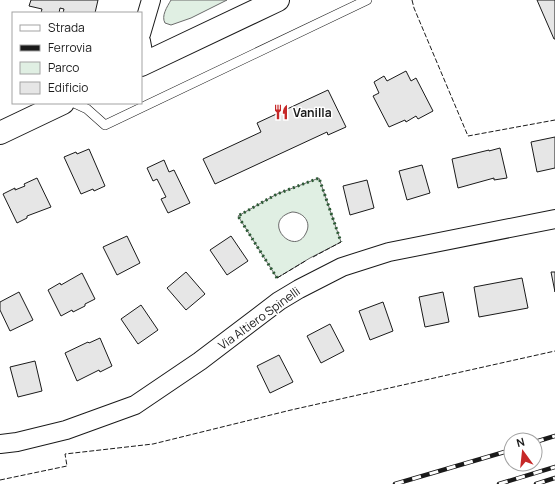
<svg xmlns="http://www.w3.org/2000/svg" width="555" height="484" viewBox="0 0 555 484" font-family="Manrope,sans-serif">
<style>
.green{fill:#e0efe3;stroke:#6a6a6a;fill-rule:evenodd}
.building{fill:#e6e6e6;stroke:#1a1a1a}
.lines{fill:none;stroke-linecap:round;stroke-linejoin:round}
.lane-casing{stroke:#1a1a1a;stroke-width:10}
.street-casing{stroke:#1a1a1a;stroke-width:20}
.secondary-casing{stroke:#1a1a1a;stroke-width:24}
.lane{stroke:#fff;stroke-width:9}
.street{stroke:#fff;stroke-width:18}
.secondary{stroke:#fff;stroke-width:22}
.rail-casing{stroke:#1a1a1a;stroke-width:4.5}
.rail{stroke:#fff;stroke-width:3;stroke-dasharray:9;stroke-linecap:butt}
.hedge{stroke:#2b5a34;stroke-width:3;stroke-dasharray:2 3;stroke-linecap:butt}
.fence{stroke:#1a1a1a;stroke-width:1;stroke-dasharray:5 2;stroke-linecap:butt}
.labels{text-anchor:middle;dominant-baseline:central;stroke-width:3;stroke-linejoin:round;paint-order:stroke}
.poi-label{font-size:12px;font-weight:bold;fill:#1a1a1a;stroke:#fff;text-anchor:start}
.street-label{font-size:12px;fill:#1a1a1a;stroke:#fff}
</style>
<rect width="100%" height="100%" fill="#fff"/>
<path class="green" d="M171 0H227L191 18 171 25 165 23C161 16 167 7 171 0Z
M319 178 341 242 310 258 277 278 238 216 277 194ZM292 212C303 212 312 222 306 233 294 258 260 221 292 212Z"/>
<path class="building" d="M31 0H98L95 13H63L64 9 60 8 59 13H41L42 9 29 6Z
M537 0H555V39H554Z
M406 71 411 81 416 78 433 111 418 119 416 116 406 122 405 120 389 127 373 96 379 93 374 82 384 76 387 81Z
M328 90 346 127 328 135 327 132 215 184 203 159 261 132 257 123Z
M555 137V168L537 172 531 142Z
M500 148 507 178 494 180V178L458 188 452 159 489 150V151Z
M89 149 105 186 94 191 93 189 81 194 64 157 76 152 77 154Z
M164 160 169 172 174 170 190 203 168 213 161 199 166 197 157 179 153 181 147 168Z
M422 165 430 193 407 200 399 171Z
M37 178 51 207 27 216V218L17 223 3 194 15 188V190L25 186 24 184Z
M367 180 374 208 350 215 343 186Z
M127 236 140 263 117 275 103 247Z
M231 236 248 261 227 275 210 250Z
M186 272 205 294 186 310 167 288Z
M551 272H555V292Z
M82 273 95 299 85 304V306L73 312 72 310 61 316 48 290 60 283 61 285Z
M522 278 528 308 479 317 474 287Z
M19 292 33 320 10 331 0 310V302Z
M443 292 449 322 425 327 419 297Z
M383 302 393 331 370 340 359 311Z
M141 305 158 330 138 344 121 319Z
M330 324 344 351 321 363 307 336Z
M100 338 112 366 100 372 99 370 77 381 65 353 88 342 89 343Z
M279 355 293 382 270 393 257 366Z
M35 361 42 391 18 397 10 367Z"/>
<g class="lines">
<g class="lane-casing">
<path id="lane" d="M74 103 87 109 105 125 367 0"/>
</g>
<g class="street-casing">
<path id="street" d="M141 34 151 0
M141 41 145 63
M0 444 17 442 66 430 135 405 200 361 279 301 299 289 342 267 389 252 555 219"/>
</g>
<g class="secondary-casing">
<path id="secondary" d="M141 65 278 0
M0 133 63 103"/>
</g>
<use href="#lane" class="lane"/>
<use href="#street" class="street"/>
<use href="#secondary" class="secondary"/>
<g class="rail-casing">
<path id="rail" d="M535 442 555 436
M395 484 511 450
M499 484 555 467
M536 484 555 478"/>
</g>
<use href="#rail" class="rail"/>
<path class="hedge" d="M277 278 238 216 277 194 319 178 341 242"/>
<path class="fence" d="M412 0 414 8 468 136 555 120
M313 257 341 242
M277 278 307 260
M0 480 67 466 65 454 153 444 291 410 555 351"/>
</g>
<defs>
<g id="restaurant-bare" transform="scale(1.2)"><path d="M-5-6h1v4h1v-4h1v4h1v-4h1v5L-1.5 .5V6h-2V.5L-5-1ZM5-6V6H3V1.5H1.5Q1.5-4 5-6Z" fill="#c62828" stroke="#fff" stroke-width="2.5" paint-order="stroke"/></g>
</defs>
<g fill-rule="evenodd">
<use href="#restaurant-bare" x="281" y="112"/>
</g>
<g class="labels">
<g class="poi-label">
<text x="293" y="112">Vanilla</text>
</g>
<g class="street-label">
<text transform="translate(259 318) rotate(-36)">Via Altiero Spinelli</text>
</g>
</g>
<rect x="12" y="12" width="130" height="92" fill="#ffffff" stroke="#a3a3a3"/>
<rect x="20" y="25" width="20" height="6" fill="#ffffff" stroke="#a3a3a3"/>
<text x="48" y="32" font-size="12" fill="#1a1a1a">Strada</text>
<rect x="20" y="45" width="20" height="6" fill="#1a1a1a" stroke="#a3a3a3"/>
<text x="48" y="52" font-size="12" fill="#1a1a1a">Ferrovia</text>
<rect x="20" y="62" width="20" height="12" fill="#e0efe3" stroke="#a3a3a3"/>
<text x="48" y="72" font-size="12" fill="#1a1a1a">Parco</text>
<rect x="20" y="82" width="20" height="12" fill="#e6e6e6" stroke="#a3a3a3"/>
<text x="48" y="92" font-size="12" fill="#1a1a1a">Edificio</text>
<g transform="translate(523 452) rotate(345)"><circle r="19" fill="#ffffff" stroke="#a3a3a3"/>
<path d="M0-3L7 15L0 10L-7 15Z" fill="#c62828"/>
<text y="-6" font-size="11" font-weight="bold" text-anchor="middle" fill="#1a1a1a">N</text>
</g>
</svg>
